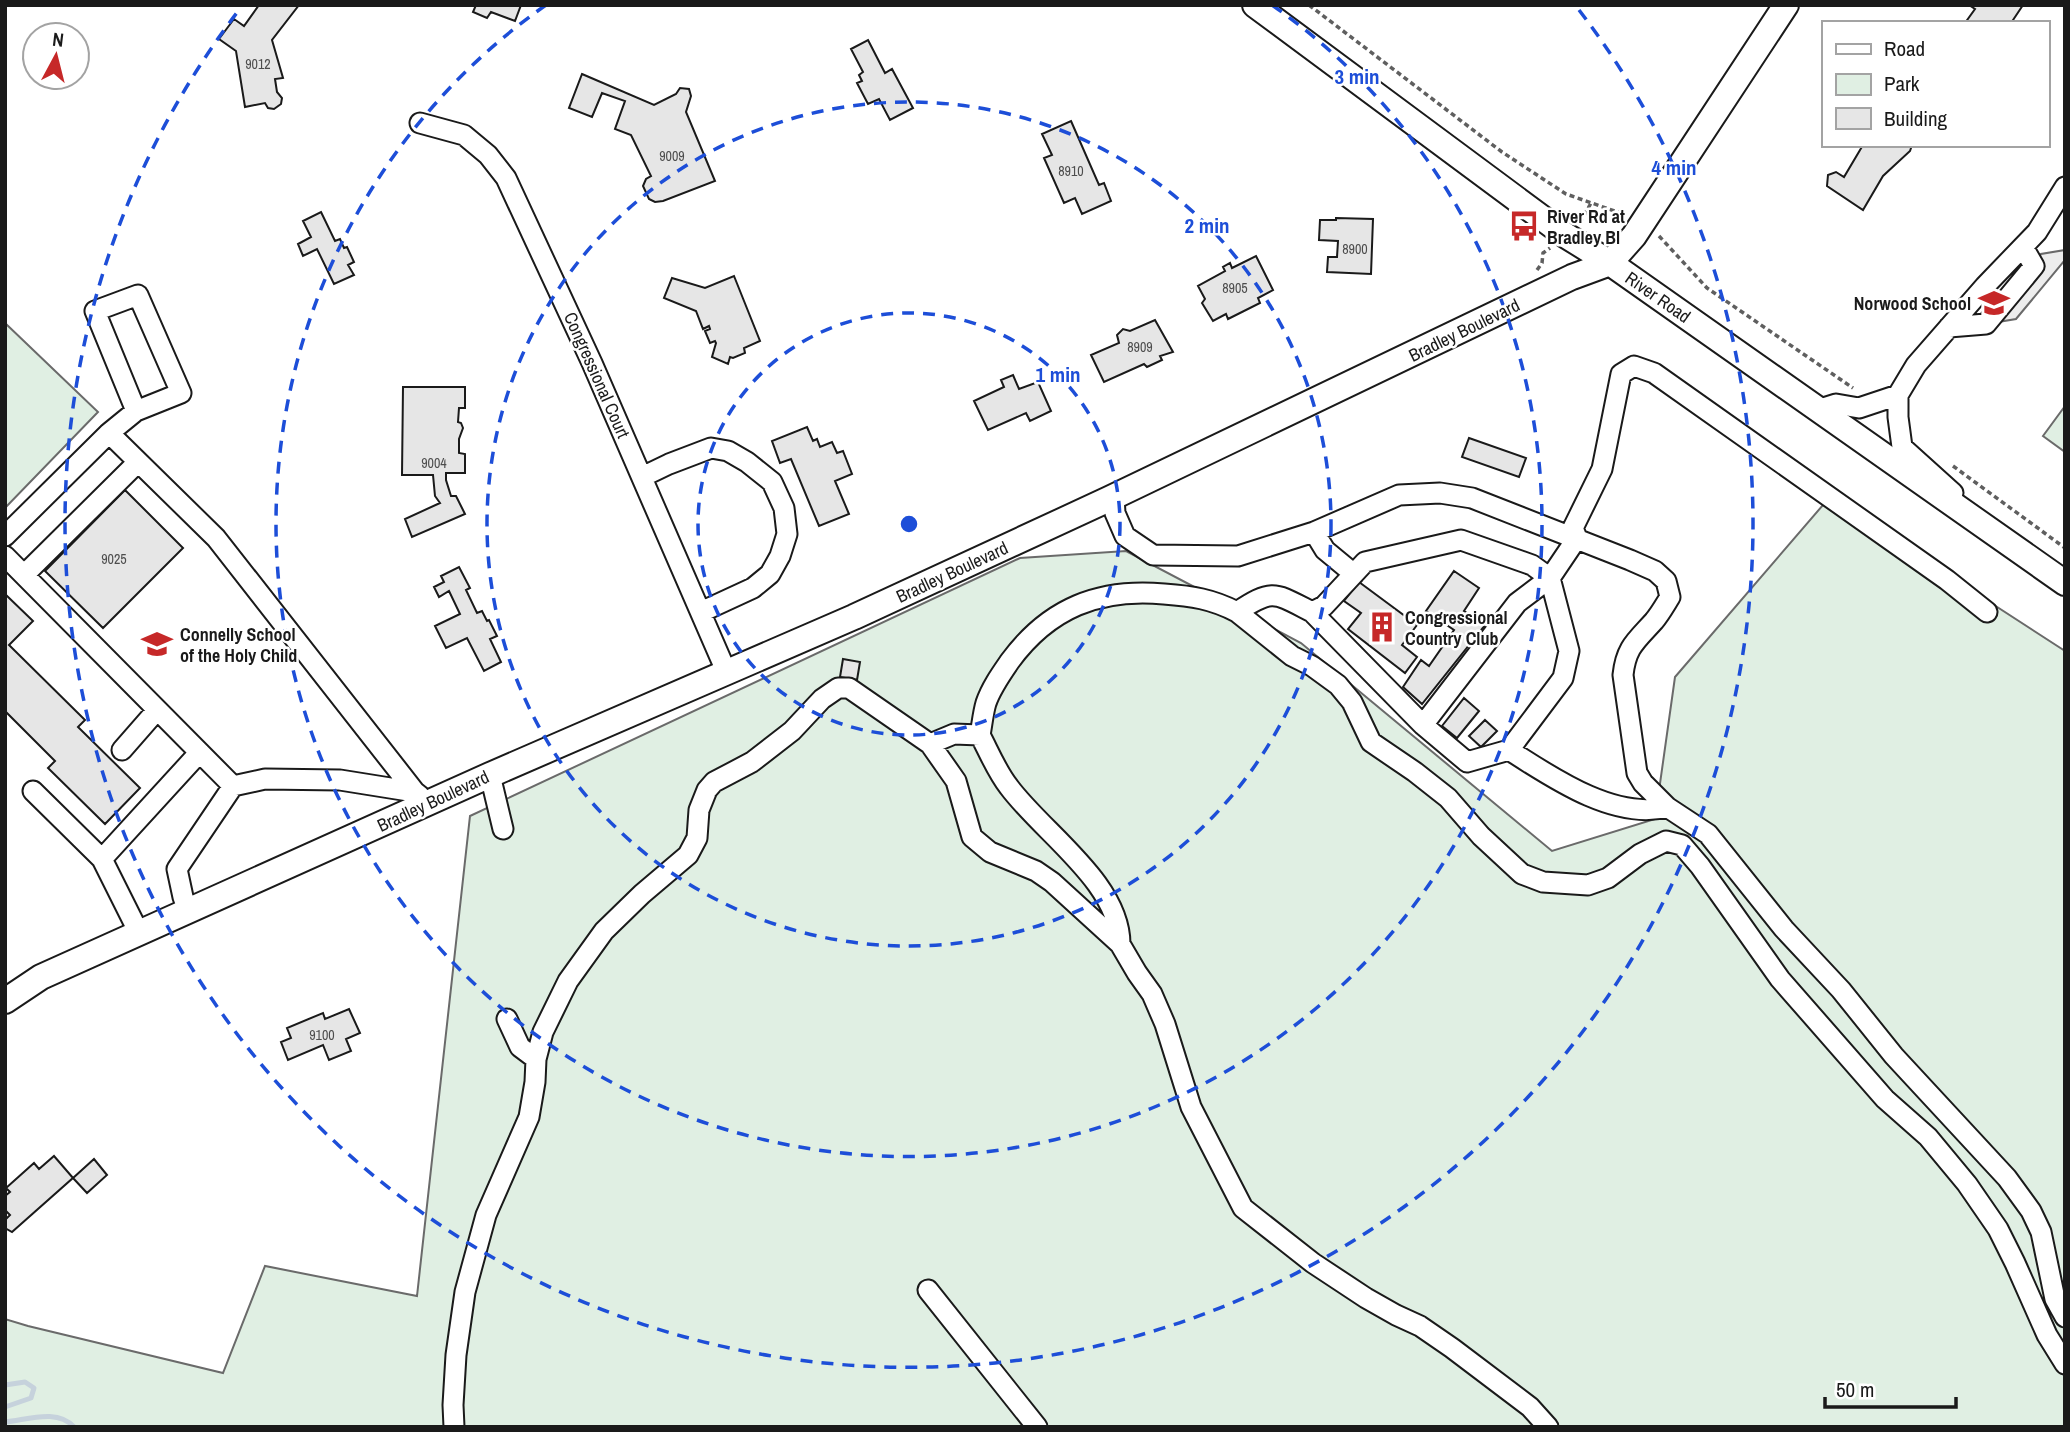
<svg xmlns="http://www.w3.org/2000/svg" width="2070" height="1432" viewBox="0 0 2070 1432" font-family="'Archivo Narrow',sans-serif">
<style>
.green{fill:#e0efe3;stroke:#6a6a6a;stroke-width:2}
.parking{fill:#ededed;stroke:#6a6a6a;stroke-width:2}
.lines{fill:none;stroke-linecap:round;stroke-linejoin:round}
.stream{stroke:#c6d2dc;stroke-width:5}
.building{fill:#e6e6e6;stroke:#1a1a1a;stroke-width:2}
.minor-casing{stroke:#1a1a1a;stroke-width:23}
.major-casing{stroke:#1a1a1a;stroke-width:28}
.path{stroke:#5f5f5f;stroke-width:3.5;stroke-dasharray:5 3.5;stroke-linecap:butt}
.minor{stroke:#fff;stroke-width:19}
.major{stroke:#fff;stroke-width:24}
.ring{fill:none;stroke:#1d4ed8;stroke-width:3.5;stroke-dasharray:12 9}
.labels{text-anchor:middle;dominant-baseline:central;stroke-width:5;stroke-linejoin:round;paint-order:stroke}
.number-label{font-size:14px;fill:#4d4d4d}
.poi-label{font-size:18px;font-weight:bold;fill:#1a1a1a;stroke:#fff;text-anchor:start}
.street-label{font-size:18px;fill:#1a1a1a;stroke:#fff}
.centre{fill:#1d4ed8;stroke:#fff;stroke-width:3.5}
.ring-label{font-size:21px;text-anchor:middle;font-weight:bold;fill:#1d4ed8;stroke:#fff;stroke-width:5;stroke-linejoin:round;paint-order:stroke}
</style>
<rect width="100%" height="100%" fill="#fff"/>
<path class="green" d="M5 323 98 412 5 508Z
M2065 406V452L2043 436Z
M1829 498 2065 651V1427H5V1319L28 1326 223 1373 265 1266 417 1296 470 816 1020 558 1126 551 1301 643 1552 851 1655 819 1675 677Z"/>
<path class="parking" d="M2065 250V260L2016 319 1986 324 2034 266 2041 254Z"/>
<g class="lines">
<path class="stream" d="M5 1385 25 1382 34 1388 31 1398 5 1407
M5 1422C27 1420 57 1408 74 1427"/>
</g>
<path class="building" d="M259 5H299L272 40 283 78 275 79 277 92 282 98 281 104 274 109 268 108 265 103 245 107 236 51 219 39 234 19 244 26Z
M476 5H521L515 21 491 12 487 18 473 12Z
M1969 5H2023L2011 23H1965L1975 9Z
M868 40 885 73 892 69 913 108 890 120 879 99 868 104 857 83 862 81 859 75 863 72 851 49Z
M582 74 654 105 676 94 680 88 689 89 691 96 686 112 715 181 663 201 655 202 649 199 643 186 646 179 651 176 631 135 615 129 625 101 602 93 592 117 569 108Z
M1071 121 1099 185 1104 183 1111 201 1082 214 1075 198 1064 203 1044 158 1052 155 1042 134Z
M1863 145H1912L1910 151 1883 176 1863 210 1827 186 1828 175 1836 172 1844 177Z
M321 212 335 241 340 239 344 248 347 247 354 262 348 265 354 275 334 284 317 249 303 256 298 244 311 237 303 221Z
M1336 218 1373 219 1371 274 1327 272 1328 257H1337L1338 241 1319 240 1320 220H1336Z
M1256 256 1273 290 1258 298 1260 303 1228 319 1226 314 1213 321 1202 303 1205 299 1198 286 1225 271 1223 267 1230 263 1232 268Z
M734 276 760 341 744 348 745 353 733 358 730 357 728 364 712 357 716 343 715 341 710 343 705 331 710 329 709 326 703 329 696 311 664 298 672 278 705 288Z
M1155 320 1173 352 1160 356 1162 360 1147 367 1144 364 1104 382 1091 355 1119 343 1117 335 1123 329 1130 331Z
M1013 375 1019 389 1038 382 1051 411 1030 421 1026 413 988 430 974 401 1004 387 1001 380Z
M403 387H465V408H459L458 422 461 423 463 428 459 439V453L465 454V473H446V480L451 496H456L465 514 412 537 405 519 440 503 435 496 433 475H402Z
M807 427 813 441 817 439 820 447 832 442 837 453 843 451 852 474 835 481 849 514 819 526 791 459 780 463 772 441Z
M1469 438 1526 458 1519 477 1462 457Z
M125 490 183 548 103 628 45 571Z
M459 567 470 588 466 590 477 613 482 611 487 621 489 620 497 636 490 639 501 662 484 671 467 638 446 648 435 626 460 614 449 591 439 597 434 587 444 582 441 576Z
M1454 571 1479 588 1464 611 1485 625 1422 704 1403 687 1421 660 1429 666 1454 630 1426 611Z
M1359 582 1417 625 1402 645 1417 657 1405 673 1348 629 1361 613 1344 601Z
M5 594 33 621 9 645 85 720 78 727 140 788 105 824 48 768 55 761 5 711Z
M843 659 860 662 857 680 840 677Z
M1464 698 1479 711 1457 738 1442 726Z
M1485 720 1497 731 1481 747 1469 736Z
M349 1009 360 1033 346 1039 351 1051 329 1060 323 1045 288 1060 281 1042 291 1038 287 1028 323 1013 325 1019Z
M54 1156 73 1178 94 1159 107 1175 87 1193 73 1178 12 1232 5 1228V1220L10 1215 5 1210V1196L10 1192 6 1188 34 1163 39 1169Z"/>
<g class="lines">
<g class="minor-casing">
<path id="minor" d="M420 123 464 135 488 155 506 178 592 363 726 671
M1949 327 1986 324 2034 266 2023 247
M1817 410 1836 404 1859 408 1898 395
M109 433 136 411 181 393 138 295 95 311 136 411
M642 477 669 464 711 448 728 451 747 462 772 482 784 508 787 534 780 556 770 574 753 588 701 612
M1953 493 1902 447 1898 417V395L1916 365 1985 286 2037 232 2065 187
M1114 497 1115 513 1125 536 1153 555 1238 556 1314 532 1399 495 1440 493 1472 498 1630 560 1655 571 1666 581 1670 597C1665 605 1660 614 1654 621 1636 641 1626 647 1623 675L1637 773 1643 783 1667 807 1708 834 1784 929 1841 990 1894 1056 2007 1178 2031 1211 2041 1232 2055 1299 2065 1317
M1314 532 1325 550 1354 574
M5 536 109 433 216 538 415 792
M1461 540 1532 565 1550 578 1569 651 1563 678 1509 750 1467 762 1423 725 1312 612 1324 606 1365 562Z
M5 556 233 786
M24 575 138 462
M1237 612 1292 656 1312 666 1338 685 1352 702 1371 742 1415 772 1448 798 1481 836 1522 874 1543 882 1588 885 1608 878 1640 854 1666 841 1682 845 1700 866 1780 979 1885 1099 1928 1137 1967 1184 1998 1229 2015 1263 2047 1335 2065 1364
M1423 725 1517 603 1550 578 1577 538 1573 528 1602 469 1621 374 1634 366 1654 373 1947 580 1987 612
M980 735C989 752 997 772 1009 787 1043 833 1120 883 1120 944
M930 744 956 781 972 837 990 852 1036 871 1052 882 1120 944 1137 973 1152 994 1165 1024 1191 1107 1243 1208 1313 1263 1366 1298 1396 1315 1420 1326 1452 1348 1530 1407 1548 1427
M122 750 157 710
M1509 750C1551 777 1615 821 1667 807
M490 775 503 829
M33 791 102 859
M188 911 183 897 177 869 233 786 265 779 340 780 415 792 420 796
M139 933 102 859 199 753
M507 1019 520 1047 536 1059
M928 1290 1037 1427
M454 1427 453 1405 456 1355 465 1292 486 1215 529 1117 535 1082 536 1059 543 1032 568 981 604 931 642 894 688 855 697 838 699 810 707 790 714 782 752 762 792 731 822 699 838 688H849L930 744 954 734 980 735C982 725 983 713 986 703 991 688 1001 674 1010 661 1049 608 1099 588 1164 594 1192 596 1212 599 1237 612 1273 588 1275 593 1312 612"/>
</g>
<g class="major-casing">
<path id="major" d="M1255 5 1565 235 1610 263 2065 583
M5 1001 41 977 490 775 854 617 1109 499 1572 277 1610 263 1634 236 1786 5"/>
</g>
<path class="path" d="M1309 5 1502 152 1566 194 1623 214
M1580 223 1591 203
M1659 236 1707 288 1853 388
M1537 270 1542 263 1543 253 1550 248
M1953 466 2065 548"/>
<use href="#minor" class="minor"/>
<use href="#major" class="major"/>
</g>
<g class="ring">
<circle cx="909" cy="524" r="211"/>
<circle cx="909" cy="524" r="422"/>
<path d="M1272 5A633 633 0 1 1 546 5"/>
<path d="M1579 10A844 844 0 1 1 239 10"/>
</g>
<defs>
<g id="bus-bare" transform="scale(2.415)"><path d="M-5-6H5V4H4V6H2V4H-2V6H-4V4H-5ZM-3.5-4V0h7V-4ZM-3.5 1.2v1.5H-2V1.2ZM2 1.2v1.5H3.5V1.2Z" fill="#c62828" stroke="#fff" stroke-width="2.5" paint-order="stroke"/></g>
<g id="school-bare" transform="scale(2.415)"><path d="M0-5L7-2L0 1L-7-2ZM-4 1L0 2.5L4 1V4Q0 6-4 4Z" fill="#c62828" stroke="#fff" stroke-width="2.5" paint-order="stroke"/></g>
<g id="building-bare" transform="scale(2.415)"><path d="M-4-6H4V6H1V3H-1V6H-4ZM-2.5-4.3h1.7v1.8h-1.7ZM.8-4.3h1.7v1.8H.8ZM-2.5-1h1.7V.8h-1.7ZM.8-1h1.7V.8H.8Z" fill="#c62828" stroke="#fff" stroke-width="2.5" paint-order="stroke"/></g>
</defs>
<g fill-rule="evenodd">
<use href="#bus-bare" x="1524" y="226"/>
<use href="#school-bare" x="1994" y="303"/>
<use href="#building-bare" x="1382" y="627"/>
<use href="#school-bare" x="157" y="644"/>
</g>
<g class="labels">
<g class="number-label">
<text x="258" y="64">9012</text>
<text x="672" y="156">9009</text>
<text x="1071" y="171">8910</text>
<text x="1355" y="249">8900</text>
<text x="1235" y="288">8905</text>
<text x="1140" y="347">8909</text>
<text x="434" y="463">9004</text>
<text x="114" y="559">9025</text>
<text x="322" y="1035">9100</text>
</g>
<g class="poi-label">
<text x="1547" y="216">River Rd at<tspan x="1547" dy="21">Bradley Bl</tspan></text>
<text x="1971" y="303" text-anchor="end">Norwood School</text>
<text x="1405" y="617">Congressional<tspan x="1405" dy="21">Country Club</tspan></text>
<text x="180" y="634">Connelly School<tspan x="180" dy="21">of the Holy Child</tspan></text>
</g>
<g class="street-label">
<text transform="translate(1658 297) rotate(35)">River Road</text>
<text transform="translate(1464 330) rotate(-26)">Bradley Boulevard</text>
<text transform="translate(597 375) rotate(66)">Congressional Court</text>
<text transform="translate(952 572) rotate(-25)">Bradley Boulevard</text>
<text transform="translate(433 801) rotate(-25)">Bradley Boulevard</text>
</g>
</g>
<circle cx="909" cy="524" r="10" class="centre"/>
<g class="ring-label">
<text x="1357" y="84">3 min</text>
<text x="1674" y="175">4 min</text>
<text x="1207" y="233">2 min</text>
<text x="1058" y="382">1 min</text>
</g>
<rect width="2070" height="1432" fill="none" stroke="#1a1a1a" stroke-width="14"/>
<rect x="1822" y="21" width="228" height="126" fill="#ffffff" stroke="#a3a3a3" stroke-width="2"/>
<rect x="1836" y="44" width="35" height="10" fill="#ffffff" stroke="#a3a3a3" stroke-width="2"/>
<text x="1884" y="56" font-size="21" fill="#1a1a1a">Road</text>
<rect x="1836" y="74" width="35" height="21" fill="#e0efe3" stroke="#a3a3a3" stroke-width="2"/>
<text x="1884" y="91" font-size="21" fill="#1a1a1a">Park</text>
<rect x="1836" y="108" width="35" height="21" fill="#e6e6e6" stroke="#a3a3a3" stroke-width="2"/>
<text x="1884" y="126" font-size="21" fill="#1a1a1a">Building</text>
<g transform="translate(56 56) rotate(7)"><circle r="33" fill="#ffffff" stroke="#a3a3a3" stroke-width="2"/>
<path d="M0-5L12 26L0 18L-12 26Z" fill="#c62828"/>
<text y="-10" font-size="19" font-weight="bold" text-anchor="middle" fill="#1a1a1a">N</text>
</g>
<path d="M1825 1397v10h131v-10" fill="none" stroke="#1a1a1a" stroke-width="3.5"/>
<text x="1836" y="1397" font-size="21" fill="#1a1a1a" stroke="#ffffff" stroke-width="5" paint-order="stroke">50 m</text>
</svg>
